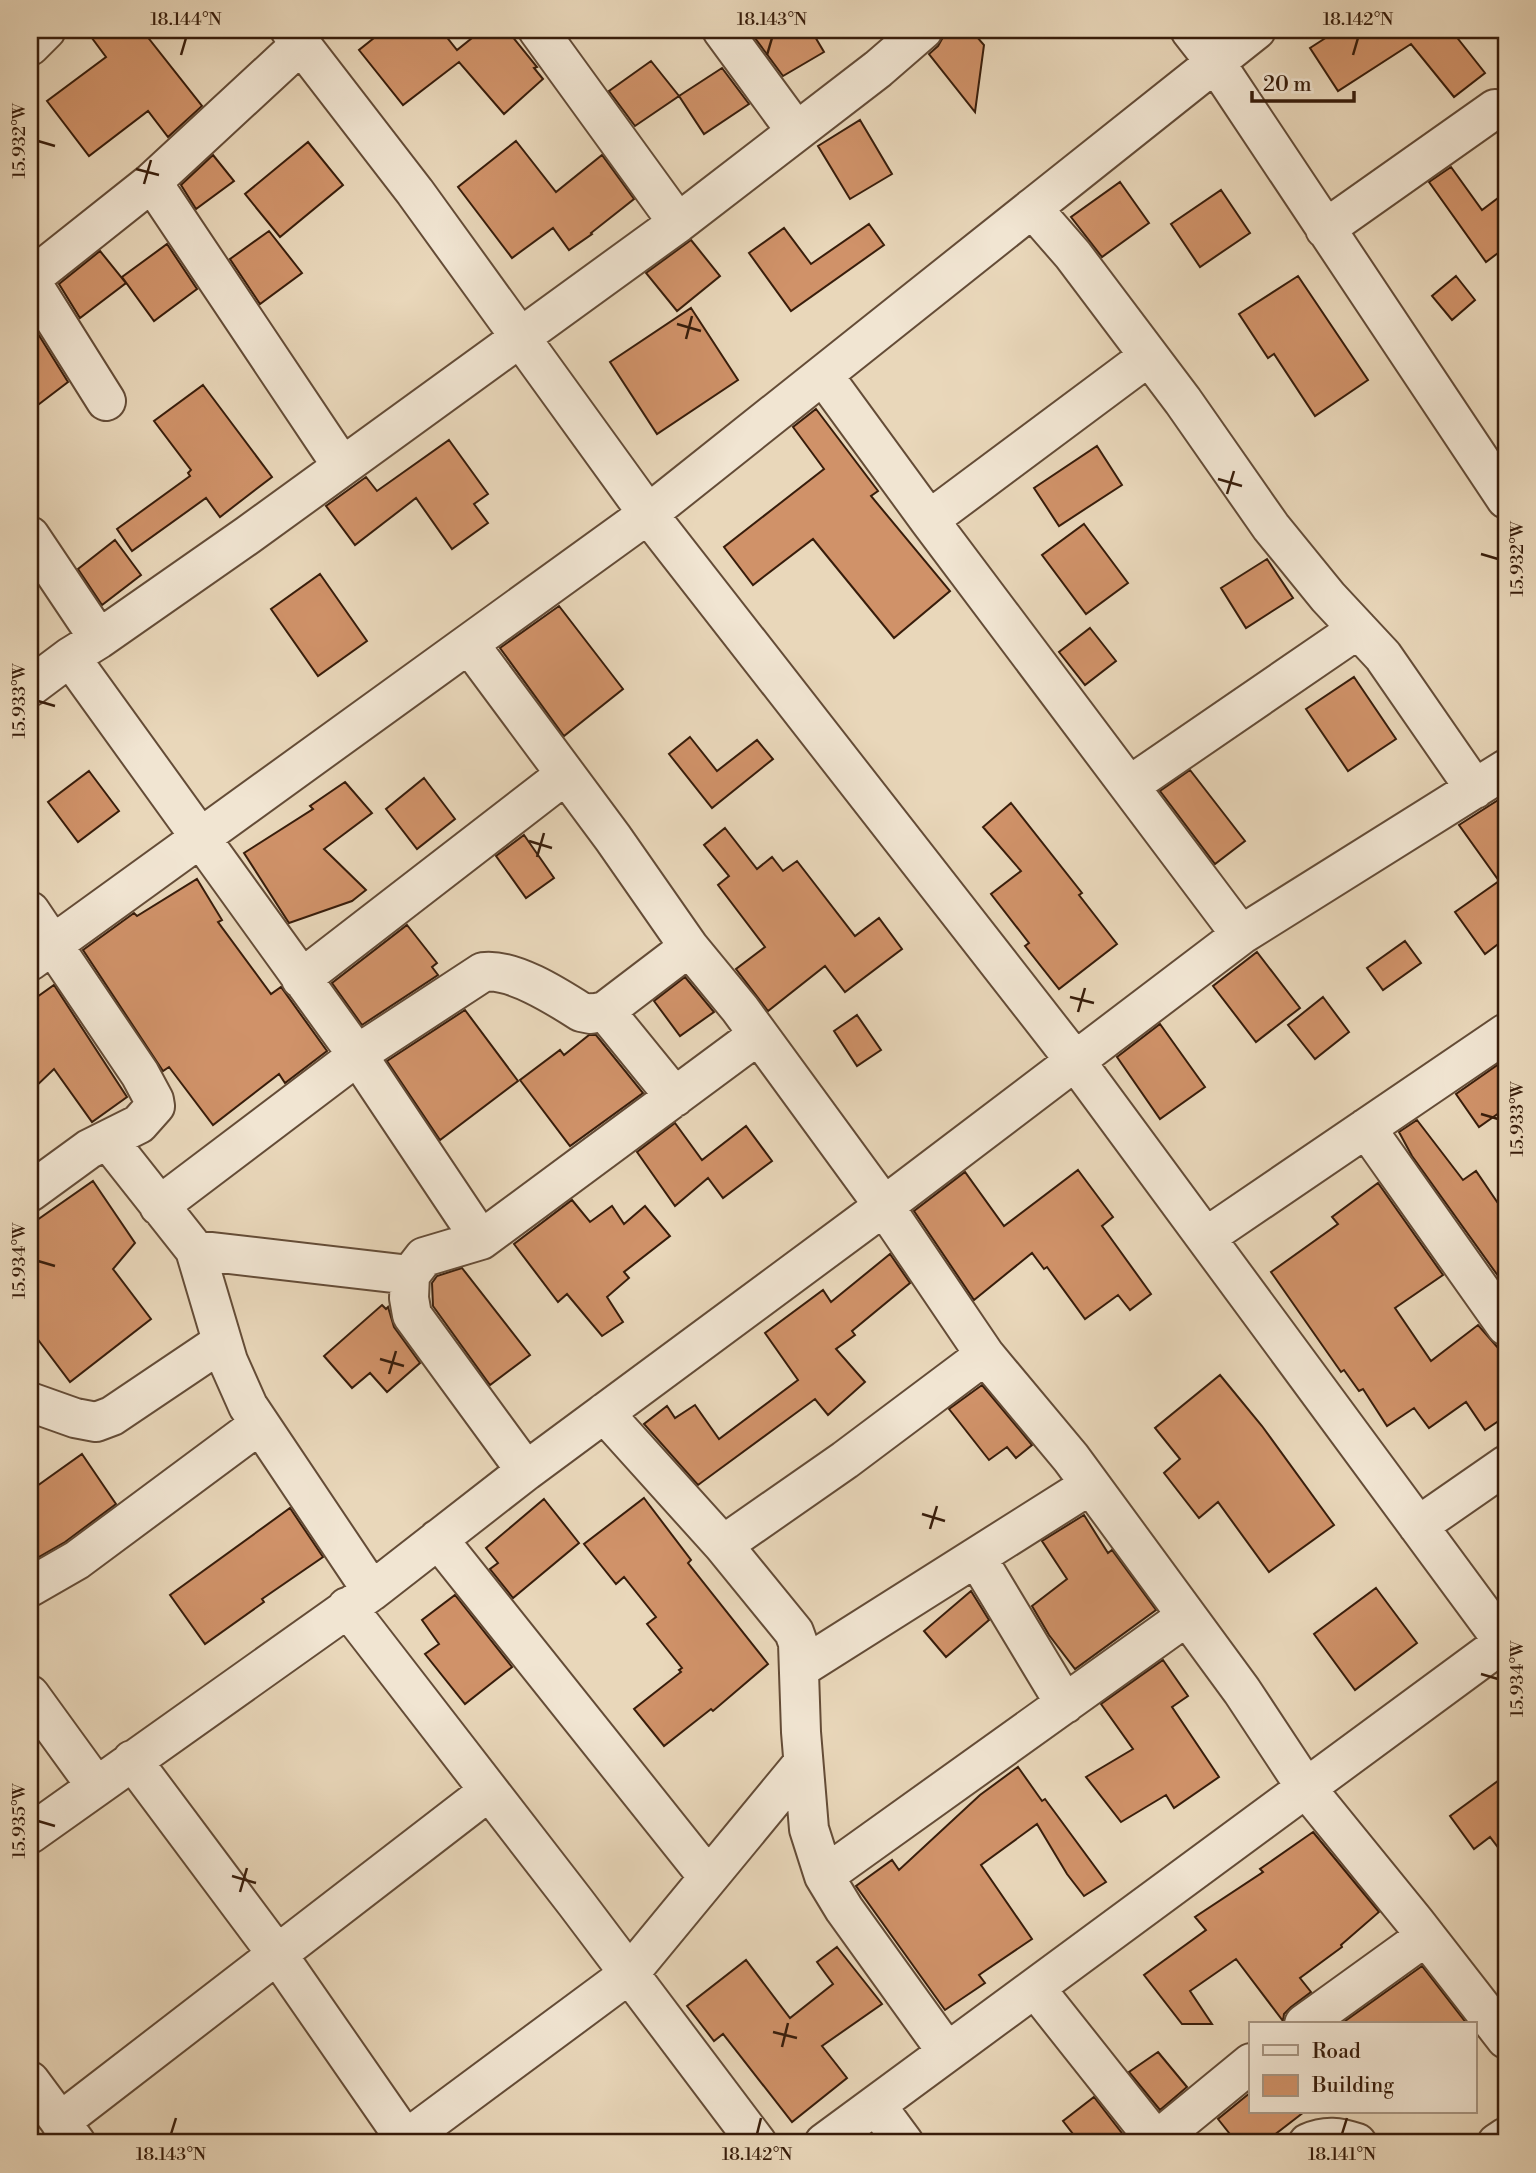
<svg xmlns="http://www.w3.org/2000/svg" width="1536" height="2173" viewBox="0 0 1536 2173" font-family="'Libre Bodoni',serif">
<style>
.building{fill:#d09269;stroke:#381d0b;stroke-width:2}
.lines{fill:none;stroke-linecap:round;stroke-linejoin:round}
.minor-casing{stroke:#644c37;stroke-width:42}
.minor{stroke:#f1e5d2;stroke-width:38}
.ticks{fill:none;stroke:#381d0b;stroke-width:2.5}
.neatline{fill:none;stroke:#381d0b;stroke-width:2.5}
.ticks-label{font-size:18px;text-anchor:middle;fill:#381d0b}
</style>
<rect width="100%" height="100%" fill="#e9d7ba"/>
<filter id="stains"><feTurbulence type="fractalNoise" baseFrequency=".00286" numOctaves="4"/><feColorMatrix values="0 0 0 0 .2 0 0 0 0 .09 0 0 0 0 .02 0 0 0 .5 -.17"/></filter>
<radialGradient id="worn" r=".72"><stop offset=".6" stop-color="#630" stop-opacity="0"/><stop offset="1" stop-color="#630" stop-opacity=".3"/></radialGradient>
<path class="building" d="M86 30H142L202 106 168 137 148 111 89 156 47 101 106 57Z
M384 30H441L457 50 482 30H507L537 67 534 68 543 79 504 114 459 62 403 105 359 50Z
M749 30H811L824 52 783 76Z
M947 30H971L984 45 975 112 929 54 938 46Z
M1338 30H1451L1485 73 1454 97 1411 44 1338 91 1310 48Z
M651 61 679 96 635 126 609 91Z
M722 68 749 104 704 134 679 96Z
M860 120 892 174 850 199 818 146Z
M516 141 556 192 602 155 634 199 591 233 592 234 569 250 553 228 512 258 458 187Z
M308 142 343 185 280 237 245 194Z
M213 155 234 181 196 209 181 185Z
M1451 167 1482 210 1506 192V247L1486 262 1429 182Z
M1120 182 1149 223 1102 257 1071 217Z
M1221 190 1250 233 1200 267 1171 224Z
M869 224 884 245 791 311 749 253 784 228 811 264Z
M269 231 302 273 260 304 230 259Z
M691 240 720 276 677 311 646 273Z
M167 244 197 289 154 321 122 277Z
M100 251 126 283 80 318 59 284Z
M1298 276 1368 380 1315 416 1274 354 1268 358 1239 314Z
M1456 276 1475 300 1452 320 1432 296Z
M691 308 738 380 657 434 610 362Z
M30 321 68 382 30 411Z
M203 385 272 477 220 517 206 498 132 551 117 529 190 476 188 473 191 470 154 421Z
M816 409 878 491 871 496 950 591 894 638 813 539 753 585 724 547 824 469 793 427Z
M449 440 488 494 474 504 488 523 452 549 416 498 355 545 326 506 366 477 377 491Z
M1097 446 1122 485 1059 526 1034 488Z
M1084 524 1128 583 1086 614 1042 555Z
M115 540 141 575 102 605 78 569Z
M1267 559 1293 598 1246 628 1221 588Z
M320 574 367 641 318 676 271 609Z
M559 606 623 689 564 736 500 648Z
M1090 628 1116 661 1085 685 1059 652Z
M1354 677 1396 739 1348 771 1306 709Z
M690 737 717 771 757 740 773 759 712 808 669 754Z
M1190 770 1245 841 1215 864 1160 791Z
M89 771 119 811 78 842 48 802Z
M424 778 455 819 417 849 386 809Z
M345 782 372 813 324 849 366 890 352 901 289 923 244 853 313 809 310 806Z
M1506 795V938L1485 954 1455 912 1499 881 1459 825Z
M1011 803 1082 893 1079 895 1117 944 1059 989 1025 946 1029 943 991 894 1021 871 983 827Z
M725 828 757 869 772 857 783 871 797 861 855 936 879 918 902 949 845 992 825 966 768 1011 736 969 765 947 718 885 729 876 704 845Z
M524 835 554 878 526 898 496 856Z
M197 879 222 920 218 922 271 994 281 987 327 1051 285 1083 279 1074 213 1125 169 1067 163 1071 83 950 134 913 137 916Z
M407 925 437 963 432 967 438 975 362 1025 332 983Z
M1405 941 1421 963 1383 990 1367 968Z
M1257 952 1300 1008 1256 1042 1213 986Z
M685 977 714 1012 680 1036 654 1001Z
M54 985 127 1097 92 1122 54 1069 30 1092V1002Z
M1323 997 1349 1032 1315 1059 1288 1025Z
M465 1010 518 1081 440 1140 387 1061Z
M857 1015 881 1050 857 1066 834 1031Z
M1160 1024 1205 1087 1160 1119 1117 1057Z
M589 1035H596L643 1093 570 1146 520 1080 560 1050 564 1055Z
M1506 1059V1108L1479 1127 1456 1094Z
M1417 1120 1463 1180 1476 1171 1506 1215V1287L1412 1156 1399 1132Z
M675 1123 702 1160 746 1126 772 1161 723 1198 708 1178 675 1206 637 1152Z
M1078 1170 1113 1217 1102 1226 1151 1294 1130 1310 1118 1295 1085 1319 1047 1267 1044 1269 1032 1253 974 1300 914 1211 965 1172 1004 1226Z
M93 1181 135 1243 113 1269 151 1319 70 1382 30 1329V1225Z
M1378 1183 1443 1275 1395 1308 1431 1361 1478 1325 1506 1357V1416L1485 1430 1466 1402 1429 1428 1414 1408 1387 1426 1363 1389 1359 1391 1344 1370 1341 1372 1271 1272 1338 1224 1332 1217Z
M572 1200 590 1222 612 1206 624 1224 645 1206 670 1236 624 1272 629 1278 607 1297 623 1322 602 1336 567 1294 558 1302 514 1244Z
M890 1254 910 1283 852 1331 855 1335 836 1349 865 1382 828 1415 815 1399 698 1485 644 1424 667 1406 675 1418 695 1405 719 1439 798 1380 765 1333 823 1290 831 1302Z
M462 1268 530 1355 490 1385 433 1306 432 1283 437 1276Z
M382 1305 386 1309 388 1307 394 1327 420 1363 387 1392 370 1373 352 1388 324 1356Z
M1220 1375 1262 1426 1334 1525 1269 1572 1218 1502 1199 1518 1164 1473 1180 1459 1155 1428Z
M982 1385 1032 1445 1016 1458 1007 1447 989 1460 949 1409Z
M82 1454 116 1504 65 1542 30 1562V1491Z
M644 1498 691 1560 688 1563 768 1664 713 1711 711 1709 664 1746 634 1709 681 1672 679 1670 682 1668 647 1624 656 1617 624 1577 616 1584 584 1544Z
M544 1499 579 1543 513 1598 490 1569 498 1563 486 1548Z
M290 1508 323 1557 262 1599 264 1602 205 1644 170 1595Z
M1084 1515 1108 1553 1112 1550 1156 1610 1075 1669 1049 1635 1032 1606 1067 1579 1042 1541Z
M1376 1588 1417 1643 1355 1690 1314 1634Z
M971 1591 989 1620 946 1657 924 1631Z
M455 1595 512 1667 465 1704 425 1654 439 1644 422 1620Z
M1163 1660 1188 1696 1172 1707 1219 1777 1174 1808 1166 1795 1121 1822 1086 1777 1133 1749 1101 1704Z
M1018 1767 1042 1801 1045 1799 1106 1882 1084 1896 1067 1874 1037 1824 981 1865 1032 1939 979 1975 985 1983 945 2010 856 1886 892 1860 899 1870 980 1795Z
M1506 1775V1858L1490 1837 1474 1849 1450 1816Z
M1313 1832 1379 1912 1341 1945 1342 1947 1300 1978 1311 1992 1291 2007 1284 2014 1283 2021 1236 1959 1190 1991 1212 2024H1182L1144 1975 1206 1930 1195 1917 1263 1872 1260 1869Z
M837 1947 882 2004 822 2046 847 2078 792 2122 723 2034 714 2041 687 2006 746 1960 790 2018 833 1984 817 1962Z
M1422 1966 1467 2024H1341Z
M1158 2052 1187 2087 1160 2110 1129 2072Z
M1251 2092V2112H1304L1264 2143H1237L1218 2119Z
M1094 2097 1128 2141 1125 2143H1080L1063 2121Z"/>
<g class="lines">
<g class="minor-casing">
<path id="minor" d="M290 30 415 192 648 514 1076 1062 1506 1645
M538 30 678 223
M722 30 796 131
M1190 30 1215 62 1506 499
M30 46 46 30
M152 182 342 466
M1032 208 1073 255 1183 401 1271 527 1328 597 1383 656 1475 789
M1325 229 1495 109
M30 279 152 182 301 44
M30 280 106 401
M823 375 929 520 1241 935
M929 520 1149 356
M30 536 99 639
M469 644 613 838 689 947 740 1009 884 1206 985 1355 1071 1458 1242 1691 1306 1788 1415 1922 1506 2039
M70 657 358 1056 481 1240
M30 687 70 657 99 639 248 535 678 223 878 69 923 30
M1129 786 1358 629
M30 911 140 1074 154 1100 155 1106 139 1124 89 1149 30 1192
M30 961 648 514 1256 30
M301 979 565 775
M605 1011 675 1097
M1366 1128 1506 1326
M108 1140 195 1250 228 1361 248 1406 372 1591
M159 1206 373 1044 483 972C512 968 556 996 581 1012L591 1014 605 1011 689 947
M1206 1237 1506 1033
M195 1250 410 1275
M30 1402 75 1418 96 1422 112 1416 222 1342
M604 1413 723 1545 794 1632 798 1643 801 1732 809 1829 824 1876 844 1909 947 2052
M526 1471 412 1315 409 1298 410 1275 424 1257 481 1240 758 1035
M1418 1526 1506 1465
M438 1539 708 1877
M723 1545 845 1460 985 1355
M977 1558 1065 1704
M30 1587 77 1560 260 1424
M347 1607 576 1903 757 2143
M799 1669 1090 1485
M30 1695 96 1786
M132 1760 277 1954 408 2143
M30 1834 372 1591 526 1471 884 1206 1241 935 1506 769
M824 1876 1187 1616
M1035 1988 1158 2143
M1304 2024 1426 1936
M30 2081 76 2143
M876 2105 904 2143
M60 2122 489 1791
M1156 2141 1251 2063
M401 2143 629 1974 803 1763
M824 2143 1504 1642
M1308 2143C1326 2135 1339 2137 1357 2143
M1497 2143 1506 2137"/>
</g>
<use href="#minor" class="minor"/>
</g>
<path class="ticks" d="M181 55 186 38M767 55 772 38M1353 55 1358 38M38 141 55 146M136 169 159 175M144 184 151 160M677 324 701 331M686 339 692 316M1218 479 1242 486M1227 494 1234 471M1481 554 1498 559M38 701 55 706M529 841 552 848M537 857 544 833M1070 997 1094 1003M1078 1012 1085 988M1481 1114 1498 1119M38 1261 55 1266M380 1359 404 1366M389 1374 396 1351M922 1514 945 1521M930 1529 937 1506M1481 1674 1498 1679M38 1821 55 1826M232 1876 256 1883M240 1892 247 1868M773 2032 797 2038M782 2047 788 2023M171 2134 176 2118M757 2134 761 2118M1342 2134 1347 2118"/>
<rect width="1536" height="2173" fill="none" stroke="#e9d7ba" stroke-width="77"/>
<rect x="1249" y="2022" width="228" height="91" fill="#f1e5d2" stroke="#a79582" stroke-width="2"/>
<rect x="1263" y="2045" width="35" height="10" fill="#f1e5d2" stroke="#a79582" stroke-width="2"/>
<text x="1312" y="2058" font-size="21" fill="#381d0b">Road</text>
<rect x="1263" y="2075" width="35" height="21" fill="#d09269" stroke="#a79582" stroke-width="2"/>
<text x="1312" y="2092" font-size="21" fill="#381d0b">Building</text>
<path d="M1252 91v10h102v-10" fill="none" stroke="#381d0b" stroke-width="3.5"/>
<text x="1263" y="91" font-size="21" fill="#381d0b" stroke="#f1e5d2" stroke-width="5" paint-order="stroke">20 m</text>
<rect x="38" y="38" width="1460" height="2096" class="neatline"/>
<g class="ticks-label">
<text x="186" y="25">18.144°N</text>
<text x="772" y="25">18.143°N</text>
<text x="1358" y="25">18.142°N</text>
<text transform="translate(19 141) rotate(-90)" y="6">15.932°W</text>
<text transform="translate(1517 559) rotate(-90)" y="6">15.932°W</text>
<text transform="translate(19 701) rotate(-90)" y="6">15.933°W</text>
<text transform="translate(1517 1119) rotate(-90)" y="6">15.933°W</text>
<text transform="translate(19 1261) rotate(-90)" y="6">15.934°W</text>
<text transform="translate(1517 1679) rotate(-90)" y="6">15.934°W</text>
<text transform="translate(19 1821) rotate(-90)" y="6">15.935°W</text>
<text x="171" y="2160">18.143°N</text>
<text x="757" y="2160">18.142°N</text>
<text x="1342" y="2160">18.141°N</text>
</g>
<rect width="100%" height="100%" filter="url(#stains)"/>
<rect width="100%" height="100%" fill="url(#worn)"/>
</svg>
